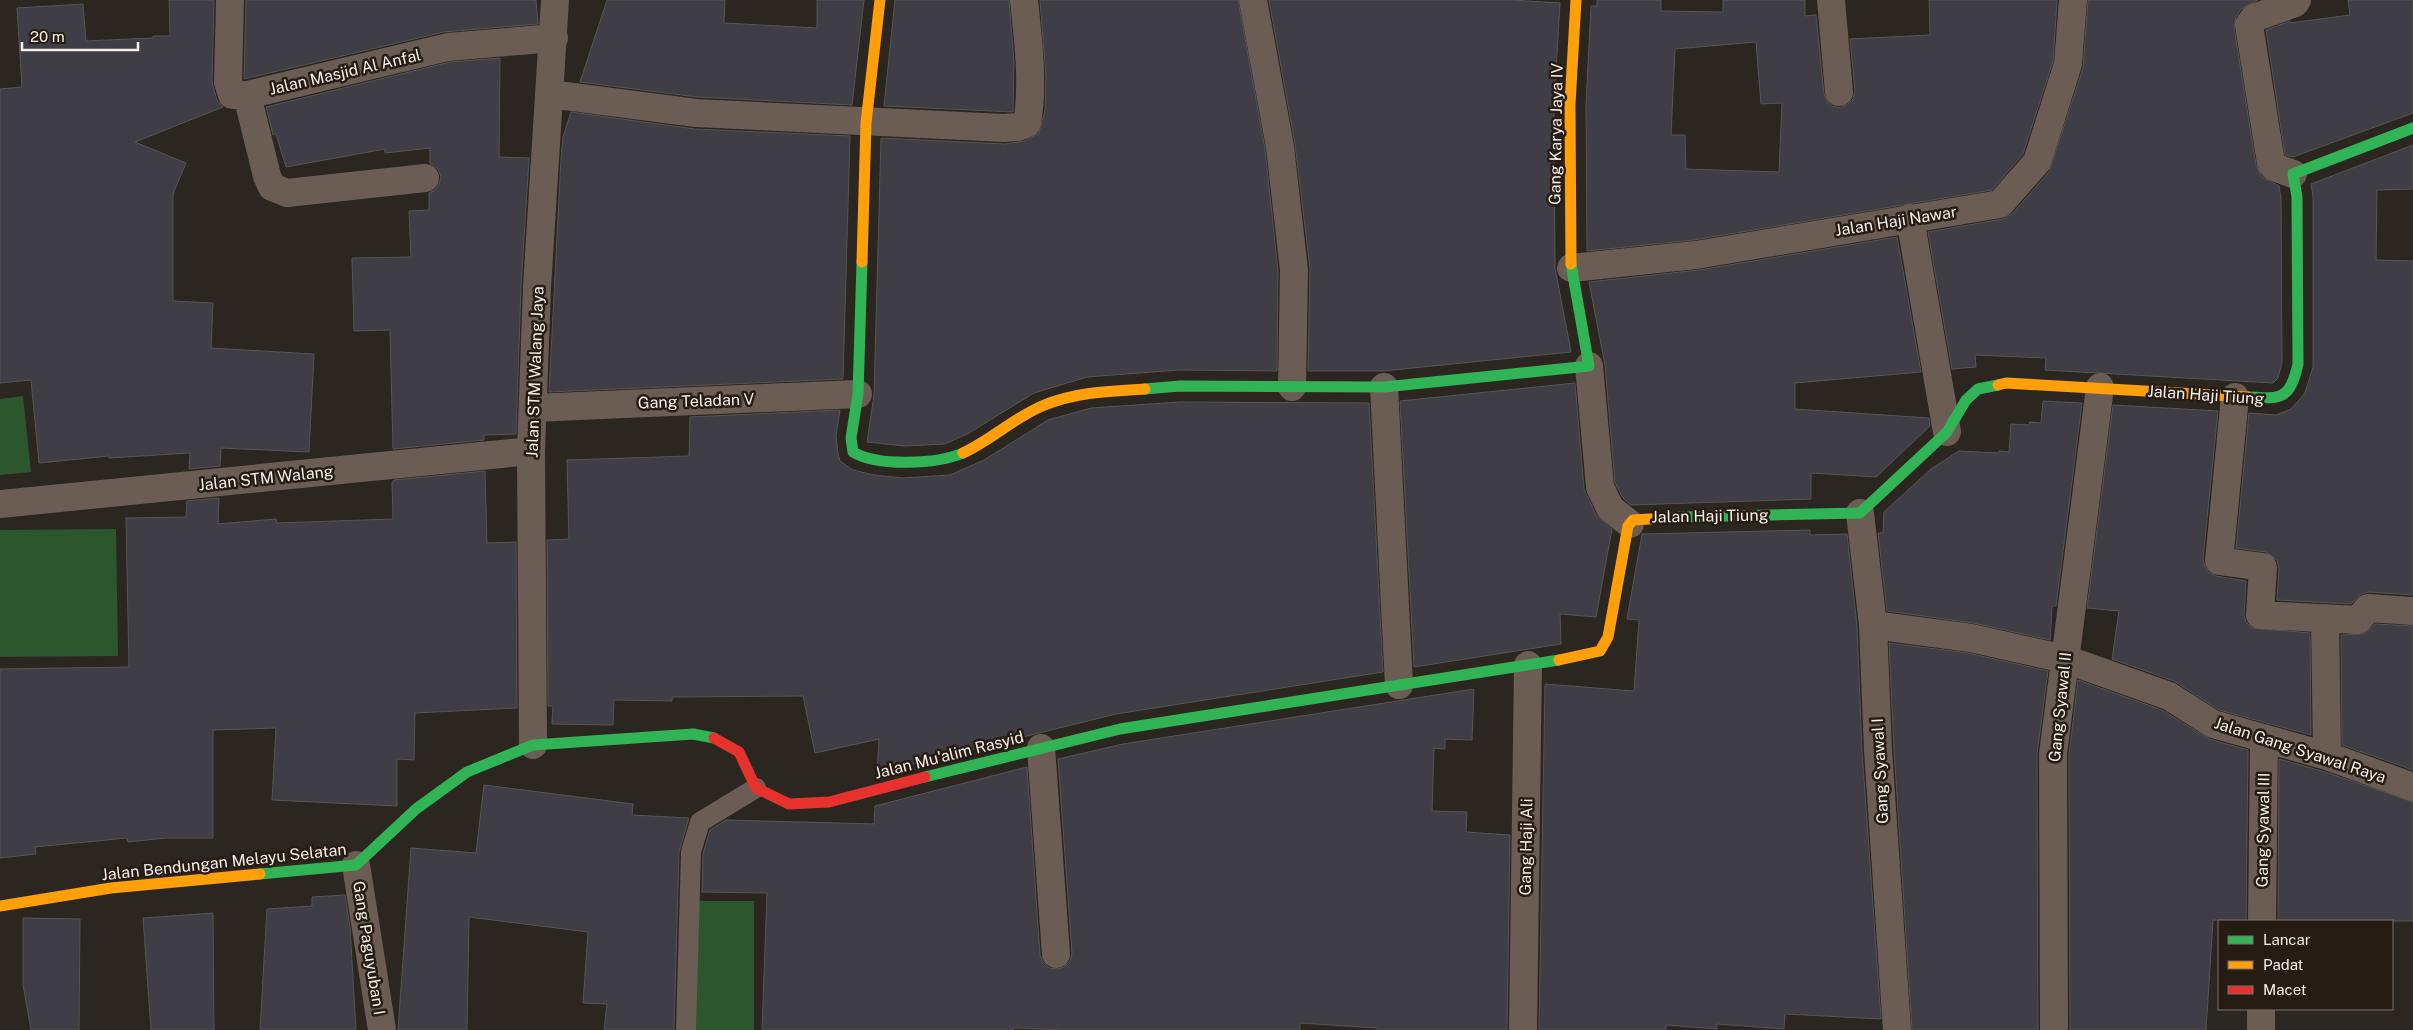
<svg xmlns="http://www.w3.org/2000/svg" width="2413" height="1030" viewBox="0 0 2413 1030" font-family="'Public Sans',sans-serif">
<style>
.green{fill:#2c562d}
.building{fill:#3f3d45;stroke:#575555;fill-rule:evenodd}
.lines{fill:none;stroke-linecap:round;stroke-linejoin:round}
.lane{stroke:#6b5d53;stroke-width:20}
.street{stroke:#6b5d53;stroke-width:28}
.fast{stroke:#30b455;stroke-width:11}
.slow{stroke:#ff9f0a;stroke-width:11}
.jam{stroke:#e5322d;stroke-width:11}
.labels{text-anchor:middle;dominant-baseline:central;stroke-width:5;stroke-linejoin:round;paint-order:stroke}
.street-label{font-size:16px;fill:#f7efe9;stroke:#261c14}
</style>
<rect width="100%" height="100%" fill="#2c2621"/>
<path class="green" d="M23 396 31 472 0 475V399Z
M116 529 118 656 0 657V530Z
M691 901H754V1030H692Z"/>
<path class="building" d="M169 0H214L212 82 217 100 223 107 135 142 186 163 173 194V301L213 303 211 348 314 354 309 452 221 448 220 466 189 469 190 453 109 458V456L39 463 31 380 0 383V89L22 87 17 8 83 4 86 41 153 38V36H170Z
M246 0H536L538 24 444 32 244 79Z
M607 0H725L724 23 817 28V0H864L852 105 697 97 580 82Z
M895 0H1009L1014 62 1013 112 884 106Z
M1040 0H1238L1265 149 1278 271 1277 371 1179 370 1087 377 1034 393 969 433 945 444 904 446 867 442 874 395 881 138 1005 144 1024 141 1039 133 1045 110 1046 77Z
M1269 0H1511L1560 3 1554 104 1555 268 1571 352 1383 371H1308L1310 268 1295 144Z
M1597 0H1661V11L1723 12V0H1805V16L1816 15 1824 94 1827 101 1832 106 1840 108 1848 104 1853 99 1855 91 1850 39 1930 35 1929 0H2057L2053 61 2023 154 1992 190 1694 240 1587 251 1586 104 1591 6H1597ZM1756 42 1761 104 1782 103 1779 172 1686 169 1685 135H1671L1675 49Z
M2088 0H2258L2241 9 2236 17 2234 27 2256 165 2262 177 2279 186 2281 198 2282 362 2278 378 2273 383 2045 370 2046 358 1975 355 1976 367 1952 369 1928 232 2003 219 2012 214 2049 172 2083 68Z
M2348 0H2413V113L2293 157 2285 155 2266 30 2290 21V23L2350 15Z
M500 58 499 157 529 158 521 286 516 434 484 435V440L393 449 390 330 354 331 352 258 411 257 409 211 429 210V193L435 190 439 184 441 177 438 169 430 163V148L385 153V149L286 167 276 134 273 135 266 107 450 62Z
M571 112 695 129 850 136 843 379 549 392 561 159 563 137Z
M2413 145V189L2377 190 2376 260 2413 261V595L2369 592 2361 594 2351 604 2277 600 2279 568 2277 560 2266 552 2236 548 2249 413 2276 415 2291 409 2305 393 2313 367V197L2311 184Z
M1897 237 1921 372 1795 383V409L1929 418 1930 426 1876 477 1811 473V499L1631 505 1623 498 1615 483 1605 365 1589 282 1699 270Z
M1575 383 1584 489 1596 515 1612 529 1596 617 1560 614 1561 644 1414 667 1400 401Z
M2043 401 2082 403 2056 606H2052L2050 640 1973 623 1887 611 1878 533H1883L1884 512 1931 469 1959 451 1999 453V451L2009 452 2011 424 2029 425 2030 422 2041 423Z
M1181 402 1369 403 1383 672 1116 714 877 773 879 739 815 753 803 696 672 697V701L614 700 613 725 552 724 553 706H548L547 540 569 539 567 460 689 456 690 417 840 410 836 436 838 454 840 461 853 470 874 475 903 478 950 475 984 460 1048 420 1091 408Z
M2113 405 2218 411 2203 559 2205 567 2209 573 2216 576 2246 581 2244 615 2246 622 2252 628 2310 633 2311 735 2219 710 2174 681 2112 659 2119 611 2087 608Z
M485 471 487 543 516 542 517 708 415 713 414 760 397 759V806L272 800 276 728 213 730V838H166L128 842 127 838 35 847 36 854 0 858V669L129 667 126 518 186 517 187 501 219 498 218 524 276 519 277 523 393 519 392 482 394 480Z
M1810 530V535L1847 534 1857 626 1862 751 1881 1019 1785 1014 1784 1029 1717 1024V1029L1666 1025V1030H1539L1545 684 1634 691 1639 620 1627 619 1642 534Z
M2375 624 2413 626V770L2342 745 2341 635 2364 634Z
M1889 643 1968 653 2048 671 2037 754 2038 1030H1912L1894 749Z
M2078 680 2162 710 2209 739 2248 750 2246 921 2213 920 2206 1030H2070L2069 755Z
M1474 689 1472 740 1445 739V749L1434 748 1432 811 1467 812 1466 832 1510 835 1507 1030H1377V1028L1300 1023V1030H1064L1013 1028V1030H762L767 893 702 892 703 854 710 830 726 820 874 824 875 806 1027 767 1040 955 1043 962 1049 968 1058 969 1064 967 1070 961 1072 953 1058 759 1123 744Z
M2279 759 2322 771 2413 802V921H2278Z
M484 785 633 804 632 815 689 818 679 852 674 1030H604L607 1004 583 1003 588 932 469 917 467 1030H398L411 848 476 853Z
M345 895 350 927 356 1030H260L267 909 312 906V897Z
M213 913 214 1030H151L143 918Z
M23 918 80 919 79 1030H31L23 985Z"/>
<g class="lines">
<path class="lane" d="M686 1030 691 852 700 822 756 788"/>
<path class="street" d="M230 0 228 82 232 95H247L448 47 554 38
M1253 0 1280 147 1294 270 1292 387
M1831 0 1839 92
M550 94 696 113 1004 128 1018 127 1027 123C1034 83 1028 40 1024 0
M247 95 267 176 272 187 287 193 425 178
M2293 174 2274 167 2271 163 2249 25 2254 18 2295 3 2297 0
M1910 218 1947 432
M1571 268 1696 255 2000 204 2037 162 2068 64 2073 0
M1589 366 1600 487 1610 508 1630 524
M1384 387 1399 685
M2235 397 2219 561 2263 567 2260 615 2358 620 2368 608 2413 611
M533 408 858 394
M0 504 531 451
M1860 513 1873 625 1878 750 1897 1030
M2325 618 2327 756
M1873 625 1971 638 2065 659 2169 696 2213 724 2327 756 2413 787
M533 745 531 451 537 287 555 0
M1041 748 1056 954
M356 865 382 1030
M2262 921 2264 738
M1523 1030 1528 665
M2054 1030 2053 754 2100 387
M2261 1030V1009"/>
<path class="fast" d="M862 262 858 394 851 438 853 452C878 467 937 464 963 453
M1145 389 1180 386 1384 387 1589 366 1571 264
M2248 397C2281 399 2290 400 2298 364L2297 197 2293 174 2413 128
M1684 517 1860 513 1947 432 1966 400 1978 389 1998 385
M925 777 1120 729 1559 660
M260 874 356 865 416 809 467 772 533 745 693 734 714 738"/>
<path class="slow" d="M862 262 866 123 880 0
M1571 264 1570 104 1576 0
M1998 385 2006 383 2248 397
M963 453C991 440 1014 418 1042 406 1075 392 1110 391 1145 389
M1559 660 1600 651 1608 637 1628 526 1633 520 1684 517
M0 906 111 888 260 874"/>
<path class="jam" d="M714 738 739 752 756 788 789 804 829 802 925 777"/>
</g>
<g class="labels">
<g class="street-label">
<text transform="translate(345 72) rotate(-13)">Jalan Masjid Al Anfal</text>
<text transform="translate(1556 134) rotate(-89)">Gang Karya Jaya IV</text>
<text transform="translate(1896 221) rotate(-9)">Jalan Haji Nawar</text>
<text transform="translate(535 372) rotate(-88)">Jalan STM Walang Jaya</text>
<text transform="translate(2206 395) rotate(4)">Jalan Haji Tiung</text>
<text transform="translate(696 401) rotate(-2)">Gang Teladan V</text>
<text transform="translate(266 478) rotate(-6)">Jalan STM Walang</text>
<text transform="translate(1710 516) rotate(-1)">Jalan Haji Tiung</text>
<text transform="translate(2060 707) rotate(-84)">Gang Syawal II</text>
<text transform="translate(2300 750) rotate(18)">Jalan Gang Syawal Raya</text>
<text transform="translate(949 755) rotate(-14)">Jalan Mu'alim Rasyid</text>
<text transform="translate(1880 771) rotate(-93)">Gang Syawal I</text>
<text transform="translate(2263 830) rotate(-89)">Gang Syawal III</text>
<text transform="translate(1526 847) rotate(-89)">Gang Haji Ali</text>
<text transform="translate(224 862) rotate(-6)">Jalan Bendungan Melayu Selatan</text>
<text transform="translate(369 948) rotate(81)">Gang Paguyuban I</text>
</g>
</g>
<rect x="2218" y="920" width="175" height="90" fill="#261c14" stroke="#7a7069"/>
<rect x="2228" y="936" width="25" height="8" fill="#30b455" stroke="#7a7069"/>
<text x="2263" y="945" font-size="15" fill="#f7efe9">Lancar</text>
<rect x="2228" y="961" width="25" height="8" fill="#ff9f0a" stroke="#7a7069"/>
<text x="2263" y="970" font-size="15" fill="#f7efe9">Padat</text>
<rect x="2228" y="986" width="25" height="8" fill="#e5322d" stroke="#7a7069"/>
<text x="2263" y="995" font-size="15" fill="#f7efe9">Macet</text>
<path d="M22 42v8h116v-8" fill="none" stroke="#f7efe9" stroke-width="2.5"/>
<text x="30" y="42" font-size="15" fill="#f7efe9" stroke="#261c14" stroke-width="4" paint-order="stroke">20 m</text>
</svg>
